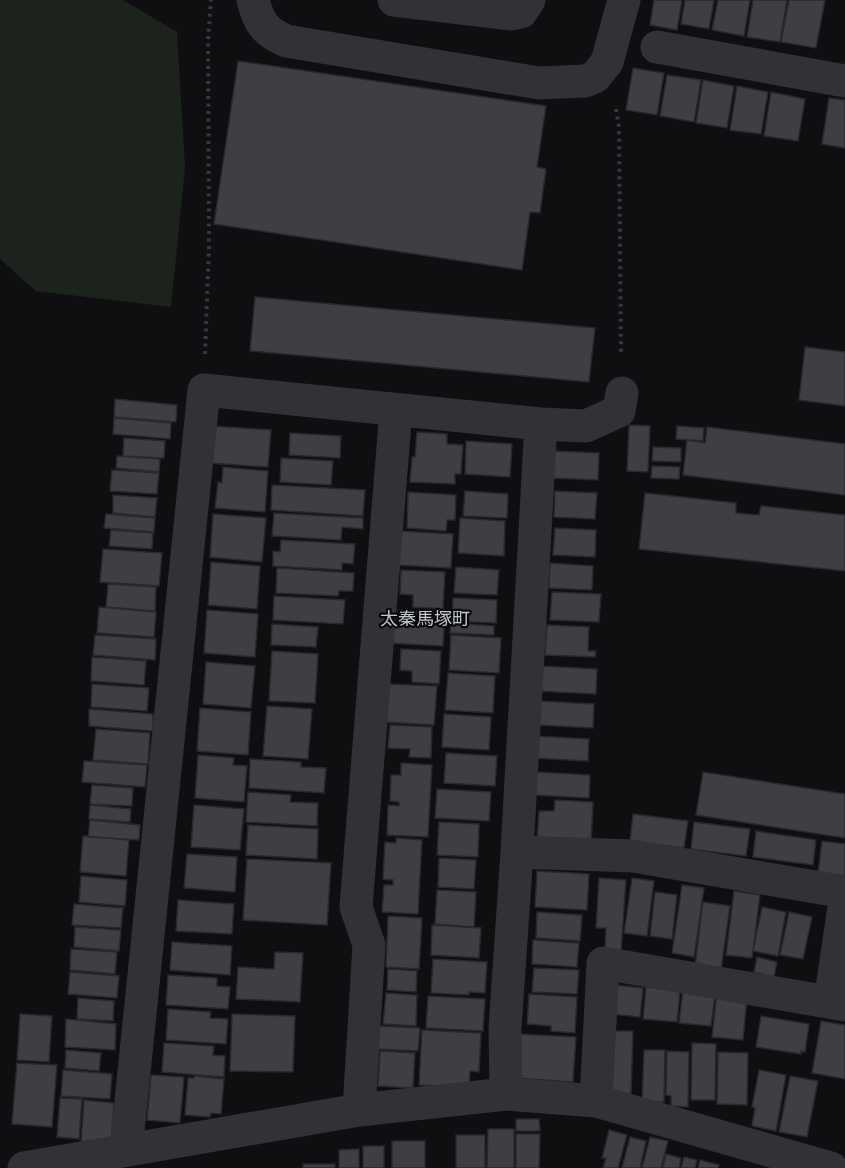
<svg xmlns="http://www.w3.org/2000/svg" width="845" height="1168" viewBox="0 0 845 1168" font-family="Helvetica,'Noto Sans JP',sans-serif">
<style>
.green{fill:#1c231c}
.building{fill:#3e3f44;stroke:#29292c;stroke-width:1.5}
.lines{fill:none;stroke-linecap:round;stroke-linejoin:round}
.path{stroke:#36383c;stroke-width:4;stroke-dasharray:3 4.5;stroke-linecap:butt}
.minor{stroke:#303235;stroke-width:33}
.labels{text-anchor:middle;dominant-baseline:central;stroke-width:4.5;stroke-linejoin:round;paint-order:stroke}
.neighbourhood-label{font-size:18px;fill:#c1c5cd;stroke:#0a0a0b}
</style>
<rect width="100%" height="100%" fill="#0f0f11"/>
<path class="green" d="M0 0H123L177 32 185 168 171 307 36 291 0 259Z"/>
<path class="building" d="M654 0H682L677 30 650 25Z
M685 0H714L709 29 681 24Z
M718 0H750L744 36 712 30Z
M753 0H787L780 42 747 37Z
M789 0H825L816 48 781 42Z
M238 61 546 106 537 167 546 169 540 213 530 212 522 270 214 224Z
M633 68 664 73 657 115 626 110Z
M667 75 701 80 694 122 660 116Z
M703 80 734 86 727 128 696 123Z
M737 86 768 92 761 134 730 130Z
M771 92 805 99 798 141 764 136Z
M829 98 845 100V148L822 144Z
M255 297 595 328 589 382 250 351Z
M805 347 845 352V406L799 400Z
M115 399 177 405 176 422 114 417Z
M114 418 171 423 170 439 113 434Z
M629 425 650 426 648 472 627 471Z
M212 426 271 430 268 467 209 463Z
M677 426 704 428 703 441 676 439Z
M707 427 845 444V495L683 475 687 440 705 443Z
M417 432 447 434V444L463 445 461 474H455V484L410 482 412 457H415Z
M290 433 341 436 340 458 289 455Z
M124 438 165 441 164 458 123 456Z
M466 441 512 444 510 477 465 474Z
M653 447 681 448V462L652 461Z
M555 451 599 453 598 480 553 478Z
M117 456 160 459 159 472 116 468Z
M281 458 333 461 331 485 280 482Z
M652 466 680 467 679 479 651 478Z
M223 467 268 471 265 512 215 508 218 482 222 483Z
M112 470 159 473 157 494 110 491Z
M272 485 365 490 363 516 271 510Z
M465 491 508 494 507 518 463 516Z
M555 491 597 493 595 519 554 517Z
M408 492 456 495 455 520H447L446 531 407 528Z
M645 493 736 503V513L759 515 761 506 845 515V571L639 549Z
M113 495 157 498 155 517 113 513Z
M274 513 363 518V529L342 527 341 540 272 536Z
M106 514 155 518 154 532 104 528Z
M213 514 266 518 262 562 210 557Z
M460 518 505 521 504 556 458 553Z
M555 528 596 530 595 557 553 555Z
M111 530 153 533 152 549 109 546Z
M400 531 453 534 451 568 398 565Z
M281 540 355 544 353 564 342 563V570L273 566V551L280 552Z
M103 549 162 553 159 586 100 582Z
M211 562 260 566 257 609 208 605Z
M550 563 593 566 592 590 549 588Z
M456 567 499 570 497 595 454 593Z
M277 568 354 573 353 591H339L338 596 276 593Z
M401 570 445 572 443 609 413 607V595L400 594Z
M108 584 156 587 155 611 106 607Z
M552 592 601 594 599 622 550 620Z
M274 596 345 600 343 624 273 620Z
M453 598 497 600 496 623 452 621Z
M99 607 156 612 154 637 97 633Z
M207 610 258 614 255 657 204 653Z
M398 610 445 613 443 646 388 643 389 624H397Z
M451 623 494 626V635L450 633Z
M272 624 318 627 316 647 271 645Z
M547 625 589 627 588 651H596L595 657 545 655Z
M95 635 156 639 155 660 93 655Z
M451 635 501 638 499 673 449 670Z
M401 649 441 651 439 684 412 682V671L400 670Z
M272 651 318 654 315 703 269 701Z
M92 657 146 661 144 685 91 681Z
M206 662 255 666 251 708 203 704Z
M539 666 597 669 596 694 537 691Z
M448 673 495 676 493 713 445 710Z
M92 684 149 688 147 711 91 707Z
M386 684 437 686 434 725 384 722Z
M539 701 594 704 593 728 538 725Z
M267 706 312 709 308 759 263 756Z
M200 708 251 712 248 755 197 751Z
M89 709 153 714V731L89 726Z
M444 714 491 717 489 750 442 747Z
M390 725 432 727 431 758 409 757 410 749 388 748Z
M96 729 150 733 148 764 93 760Z
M536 736 589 739 588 761 534 758Z
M446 753 497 756 495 786 444 783Z
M198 755 234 758 233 765 247 766 244 802 195 798Z
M250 759 301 762V767L326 768 324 793 249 788Z
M84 761 147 765 145 787 82 782Z
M401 763 432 765 428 837 387 835 388 805 399 806V802L390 801 391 775H401Z
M535 772 590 775 589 798 534 795Z
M703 772 845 794V838L696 815Z
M92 785 133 788 132 806 90 804Z
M437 789 491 792 489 821 435 818Z
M248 792 291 795 290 802 318 803 317 826 246 822Z
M555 800 593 802 591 845 537 842 539 811H554Z
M90 805 131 809 130 822 89 819Z
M194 805 244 809 240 850 191 847Z
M633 814 688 821 684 848 630 841Z
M90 820 140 825 139 840 88 837Z
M439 822 479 824 478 857 437 855Z
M694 822 750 829 746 856 691 849Z
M248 825 318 829 317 859 246 855Z
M756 831 816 840 813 865 753 857Z
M83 836 129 840 126 876 80 872Z
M396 838 422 840 418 914 382 912 384 885H393V880L383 879 385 842 396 843Z
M822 841 845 844V877L818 874Z
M187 854 237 857 235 892 184 888Z
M439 858 476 860 474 889 438 887Z
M247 859 331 863 327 925 243 920Z
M537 871 589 874 587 910 535 907Z
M81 876 127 880 125 906 79 902Z
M599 878 626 880 621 951 605 949 606 928H596Z
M632 878 654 881 647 936 624 933Z
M682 885 704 888 694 957 672 953Z
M437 890 476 892 474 927 435 924Z
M734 891 760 895 752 958 726 955Z
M655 892 677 895 672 939 650 936Z
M178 900 234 904 232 934 176 931Z
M703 902 730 906 721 970 695 966Z
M74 904 123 908 121 928 72 925Z
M762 907 786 912 778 956 753 951Z
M537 912 582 915 580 941 536 938Z
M789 912 812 917 803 959 780 955Z
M388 916 422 918 419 969 386 967Z
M432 925 481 928 479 958 431 955Z
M75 927 121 930 119 951 74 947Z
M533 940 579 943 577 967 532 964Z
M172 942 232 946 230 975 170 970Z
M71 949 117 952 115 974 70 970Z
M275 952 303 953 300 1002 236 999 238 967 274 969Z
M757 957 777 962 774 977 754 972Z
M433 959 487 962 485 993 469 992V995L431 993Z
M534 968 579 970 577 994 532 992Z
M388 969 417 971 416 992 387 990Z
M70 972 119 976 117 998 68 994Z
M168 975 217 978V986L230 987 228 1009 166 1005Z
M614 985 643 988 640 1017 611 1014Z
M646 987 680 991 677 1022 643 1019Z
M683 991 715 994 711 1026 679 1023Z
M386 993 417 995 416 1026 383 1024Z
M717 993 747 997 743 1040 712 1037Z
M529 994 577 997 575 1033 551 1031V1026L527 1024Z
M428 996 485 999 483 1031 426 1028Z
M78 998 114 1001 113 1021 77 1019Z
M168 1009 211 1012 210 1018 228 1019 226 1044 166 1040Z
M20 1014 52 1016 49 1062 17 1060Z
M232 1014 295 1016 293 1072 230 1071Z
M761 1016 809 1024 805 1052 801 1051V1054L756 1047Z
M66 1019 116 1024 115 1050 65 1047Z
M821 1021 845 1025V1079L812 1073Z
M379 1026 420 1028 418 1051 378 1049Z
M422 1030 481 1033 479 1072 470 1071 469 1087 419 1085Z
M608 1031H633L631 1094 607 1093Z
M518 1034 576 1037 573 1082 515 1078Z
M164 1043 214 1046 213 1055 225 1056 224 1077 162 1072Z
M692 1043 716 1044 715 1100H691Z
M66 1050 101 1053 99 1071 65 1068Z
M644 1050H665L664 1102H642Z
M380 1051 415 1053 413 1088 378 1086Z
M667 1051 689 1052 688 1107 671 1106V1096L666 1095Z
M718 1052 748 1053 747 1105 717 1104Z
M17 1063 57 1065 52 1127 12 1124Z
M63 1070 112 1074 110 1099 61 1096Z
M759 1070 786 1075 776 1131 752 1126 755 1108 752 1107Z
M151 1075 184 1077 180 1123 147 1120Z
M194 1076 224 1079 221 1114 211 1113 210 1117 185 1115 188 1078H194Z
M790 1076 818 1081 807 1137 779 1132Z
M60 1098 82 1099 79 1139 57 1137Z
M84 1100 114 1103 111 1144 81 1142Z
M516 1119H539L540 1131H516Z
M488 1129H514V1168H487Z
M609 1130 627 1135 618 1168H603L606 1158H602Z
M516 1134H540L539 1168H516Z
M456 1135H485V1168H456Z
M630 1137 646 1141 640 1168H622Z
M650 1137 668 1141 661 1168H642Z
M392 1141H425V1168H392Z
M363 1146H384V1168H363Z
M359 1149V1168H339V1150Z
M666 1154 681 1158 679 1168H663Z
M684 1157 697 1160 695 1168H681Z
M700 1160 719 1165 718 1168H698Z
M303 1164H335V1168H303Z"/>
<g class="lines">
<path class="path" d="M616 109 619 127 621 356
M205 354 209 247 208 40 211 0"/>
<path class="minor" d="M253 0C259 23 264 31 286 41L539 83 585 81 595 77 607 62 624 0
M394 0 512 14 521 12 529 0
M657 47 845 81
M541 424 586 426 619 411 622 393
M517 852 633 856 845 892
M830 1002 845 900
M596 1101 603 963 845 1005
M359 1110 369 945 356 907 396 410
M126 1150 204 390 541 424 517 852 505 1028 506 1094
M24 1168 359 1110 506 1094 596 1101 831 1168"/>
</g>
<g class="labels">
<g class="neighbourhood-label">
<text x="425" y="619">太秦馬塚町</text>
</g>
</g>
</svg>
